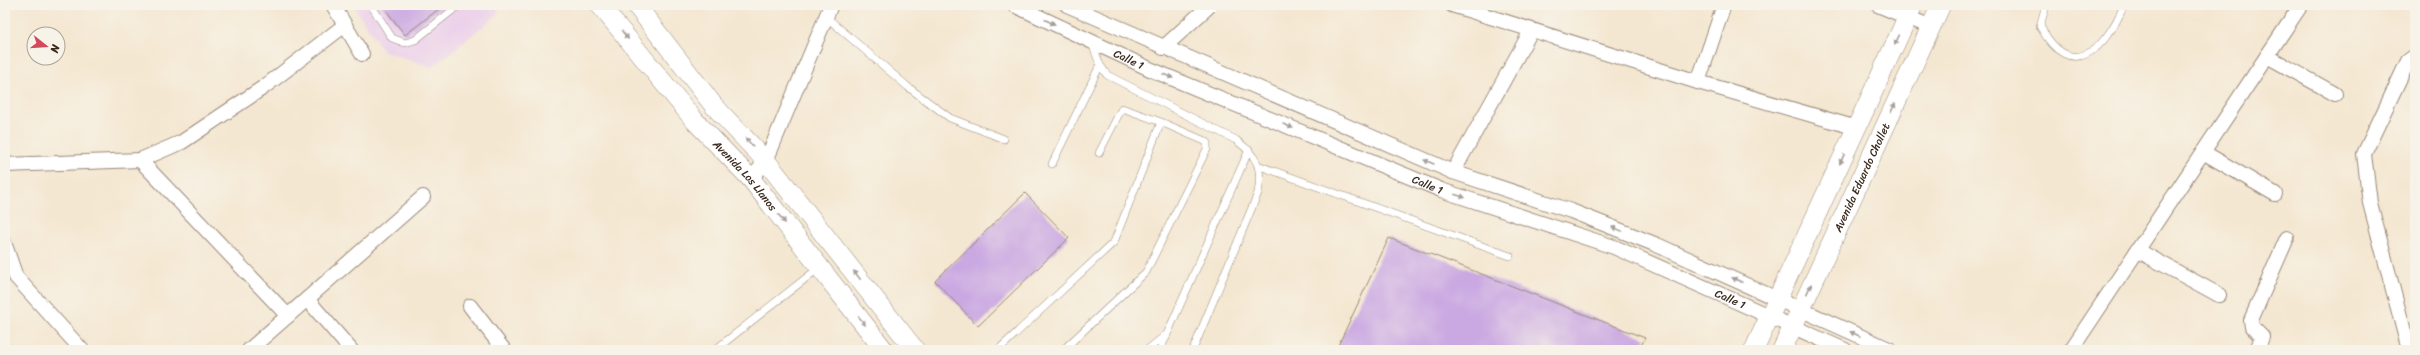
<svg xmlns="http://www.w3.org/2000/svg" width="2420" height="355" viewBox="0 0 2420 355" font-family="Sriracha,sans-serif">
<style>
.built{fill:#ecd1ea}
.building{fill:#caa8e2}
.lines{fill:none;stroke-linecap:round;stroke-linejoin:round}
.lane-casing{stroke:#988878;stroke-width:8}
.street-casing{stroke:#988878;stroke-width:16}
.secondary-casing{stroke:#988878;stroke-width:20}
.lane{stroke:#fff;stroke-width:7}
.street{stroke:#fff;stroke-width:14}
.secondary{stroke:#fff;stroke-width:19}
.oneway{fill:#a79f9a}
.labels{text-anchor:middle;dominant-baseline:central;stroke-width:3;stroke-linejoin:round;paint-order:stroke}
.street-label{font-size:11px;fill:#3b2a1e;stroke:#f7f3e8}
</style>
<rect width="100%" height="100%" fill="#f7f3e8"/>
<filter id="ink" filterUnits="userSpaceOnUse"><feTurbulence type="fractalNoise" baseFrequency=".025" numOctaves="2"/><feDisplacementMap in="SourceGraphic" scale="8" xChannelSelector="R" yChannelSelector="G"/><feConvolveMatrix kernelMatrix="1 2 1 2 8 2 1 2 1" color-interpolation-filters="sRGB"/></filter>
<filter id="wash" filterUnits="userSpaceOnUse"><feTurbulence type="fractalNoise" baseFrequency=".012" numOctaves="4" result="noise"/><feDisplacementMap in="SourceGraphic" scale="16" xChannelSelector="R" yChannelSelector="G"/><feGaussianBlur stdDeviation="0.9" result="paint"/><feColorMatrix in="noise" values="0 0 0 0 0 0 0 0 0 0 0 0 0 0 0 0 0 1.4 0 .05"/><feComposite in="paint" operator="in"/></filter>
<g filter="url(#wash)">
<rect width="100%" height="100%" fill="#f4e7d1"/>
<path class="built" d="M353 5H499L497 15 432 67 383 51Z"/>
<g id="blocks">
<path class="building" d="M382 5H444L405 35Z
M1025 193 1069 238 978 326 935 281Z
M1389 238 1461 266 1645 338 1639 350H1336Z"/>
</g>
</g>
<g filter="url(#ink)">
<use href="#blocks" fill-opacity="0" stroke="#988878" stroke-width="1"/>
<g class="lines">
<g class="lane-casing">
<path id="lane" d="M371 5 392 38 405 43 415 40 459 5
M2046 5 2040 26C2071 84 2106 49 2124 5
M825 16 908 87 950 118 1004 139
M1092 43 1100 65 1107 75 1236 140C1257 156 1263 167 1258 193L1193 350
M1052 164 1100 65
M1260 166 1510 256
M715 350 820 267
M998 350 1114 242 1161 122
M1063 350 1146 272 1207 149V142L1161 122 1122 108 1099 153
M1147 350 1167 334
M1160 350 1249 150"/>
</g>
<g class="street-casing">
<g id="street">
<path d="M333 5 362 54"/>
<path id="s1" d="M1014 5 1152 70 1441 190 1614 247 1845 350"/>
<path d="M1067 5 1453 172 1571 211 1657 245 1891 350"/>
<path d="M1452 5 1698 82 1857 128"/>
<path d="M1878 5 1931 27"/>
<path d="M1163 48 1210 5"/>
<path d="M2267 56 2335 94"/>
<path d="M1698 82 1724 5"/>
<path d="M2203 152 2275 194"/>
<path d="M140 160 288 316"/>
<path d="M5 165 140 160 182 142 264 87 345 25"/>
<path d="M1453 172 1531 31"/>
<path d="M751 179 766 161 831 5"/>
<path d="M5 245 16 277 82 350"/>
<path d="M2137 250 2219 295"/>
<path d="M307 299 351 350"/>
<path d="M470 306 504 350"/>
<path d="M249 350 423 197"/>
<path d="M2071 350 2301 5"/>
<path d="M2257 350 2262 337 2252 327 2251 320 2287 238"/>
<path d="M2409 350 2370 203 2364 154 2408 61 2415 56"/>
</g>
</g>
<g class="secondary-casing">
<g id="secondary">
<path id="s2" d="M600 5 695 121 751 179 884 350"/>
<path d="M636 5 714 106 766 161 915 350"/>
<path d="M1754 350 1913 5"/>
<path id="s3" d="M1782 350 1941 5"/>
</g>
</g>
<use href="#lane" class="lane"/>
<use href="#street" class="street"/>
<use href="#secondary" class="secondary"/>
</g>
<defs><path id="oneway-solid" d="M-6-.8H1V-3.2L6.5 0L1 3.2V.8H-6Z"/></defs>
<g class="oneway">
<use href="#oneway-solid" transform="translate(1050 22) rotate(25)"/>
<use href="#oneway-solid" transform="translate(625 35) rotate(51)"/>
<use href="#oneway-solid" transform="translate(1897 40) rotate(115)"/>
<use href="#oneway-solid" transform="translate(1168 76) rotate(23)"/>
<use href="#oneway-solid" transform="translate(1893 108) rotate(-65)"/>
<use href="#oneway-solid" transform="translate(1288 126) rotate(23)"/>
<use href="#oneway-solid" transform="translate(749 142) rotate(-134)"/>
<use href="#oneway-solid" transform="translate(1842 159) rotate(115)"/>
<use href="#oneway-solid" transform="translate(1429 162) rotate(-157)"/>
<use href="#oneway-solid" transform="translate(1460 196) rotate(18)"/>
<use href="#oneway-solid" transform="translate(782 219) rotate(52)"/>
<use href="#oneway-solid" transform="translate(1617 229) rotate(-158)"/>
<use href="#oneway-solid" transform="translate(857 275) rotate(-128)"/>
<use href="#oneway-solid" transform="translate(1737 280) rotate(-156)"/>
<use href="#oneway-solid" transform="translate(1809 289) rotate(-65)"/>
<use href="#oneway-solid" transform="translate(862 321) rotate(52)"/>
<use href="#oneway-solid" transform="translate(1855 334) rotate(-155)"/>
</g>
</g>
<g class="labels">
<g class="street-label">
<text stroke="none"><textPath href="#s1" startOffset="127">Calle 1</textPath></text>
<text stroke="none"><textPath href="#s2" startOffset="224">Avenida Los Llanos</textPath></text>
<text stroke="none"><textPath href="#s3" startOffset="190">Avenida Eduardo Chollet</textPath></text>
<text stroke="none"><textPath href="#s1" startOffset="451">Calle 1</textPath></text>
<text stroke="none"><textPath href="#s1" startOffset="775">Calle 1</textPath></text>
</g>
</g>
<rect width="2420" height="355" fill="none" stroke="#f7f3e8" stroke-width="20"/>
<g transform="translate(46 46) rotate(107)"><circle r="19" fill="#f7f3e8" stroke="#aca397"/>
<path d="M0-3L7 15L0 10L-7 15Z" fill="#d1495b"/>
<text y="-6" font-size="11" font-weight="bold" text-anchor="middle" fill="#3b2a1e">N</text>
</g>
</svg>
